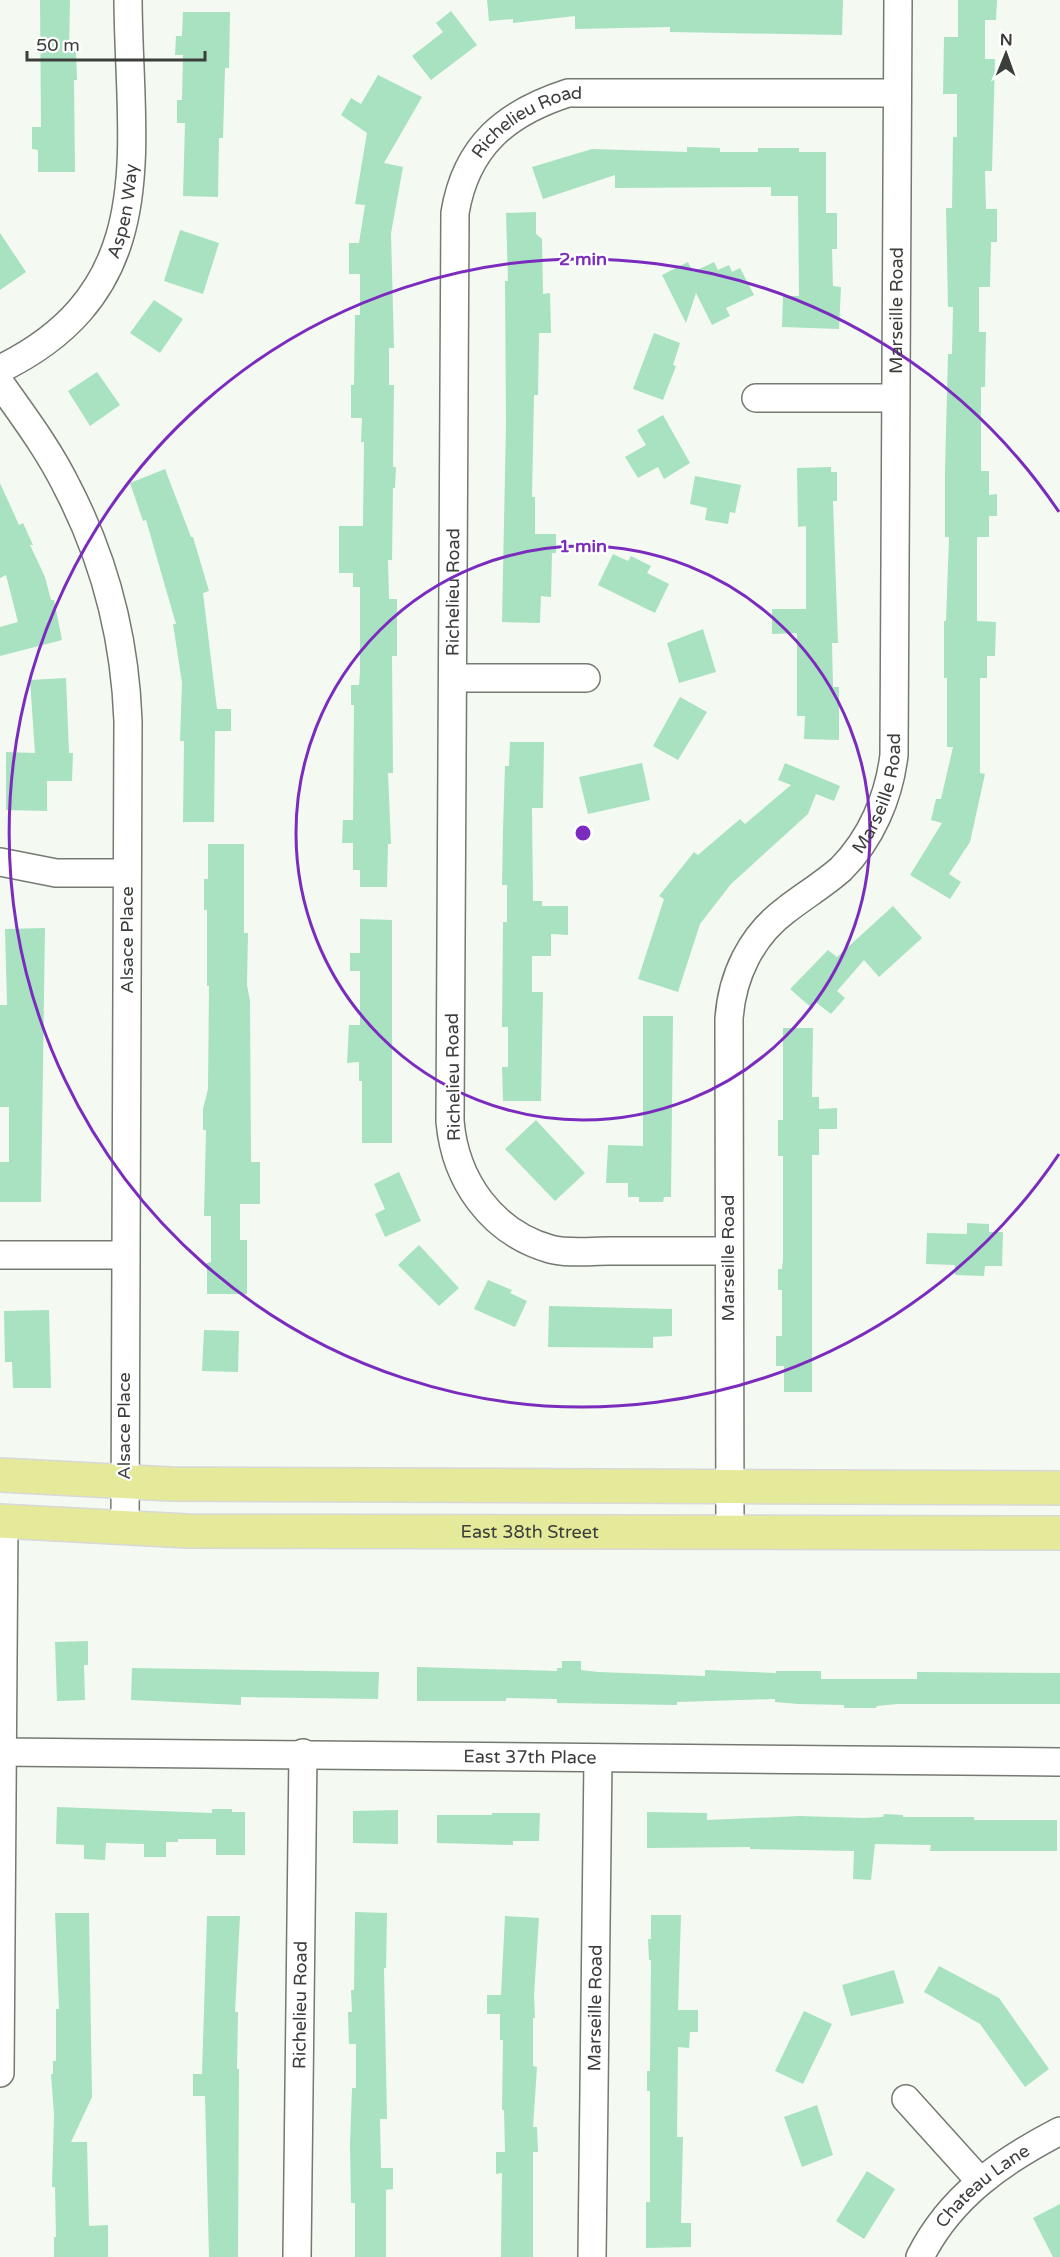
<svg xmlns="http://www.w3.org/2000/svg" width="1060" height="2257" viewBox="0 0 1060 2257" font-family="'Varela Round',sans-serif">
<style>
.building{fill:#a8e2c1}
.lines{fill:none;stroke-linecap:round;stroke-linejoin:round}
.minor-casing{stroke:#747971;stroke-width:30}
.major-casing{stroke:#d8d8d8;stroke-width:36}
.minor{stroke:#fff;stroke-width:27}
.major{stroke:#e5e99a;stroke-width:33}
.ring{fill:none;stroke:#7b2cbf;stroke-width:3}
.labels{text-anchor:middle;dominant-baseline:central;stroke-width:4.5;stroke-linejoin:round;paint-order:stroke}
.street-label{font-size:18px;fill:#3b3e3a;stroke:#fff}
.centre{fill:#7b2cbf;stroke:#fff;stroke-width:3}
.ring-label{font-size:18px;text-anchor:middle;font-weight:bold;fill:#7b2cbf;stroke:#fff;stroke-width:4.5;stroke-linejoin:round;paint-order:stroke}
</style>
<rect width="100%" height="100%" fill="#f4faf1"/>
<path class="building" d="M40 0H70L69 50H76L77 80H74L75 172H38V150L32 149V127H41Z
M487 0H843L842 35 670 32V27L575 29V16L513 23V19L489 21Z
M958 0H997L996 20H985V59H995L992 171H985L986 209H997V242H991L990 287H979V332H986L985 387H981V471H989V495L997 494V516H989V537H977V621L996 622 995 656H987V678H980V773L985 774 970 842 949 874 961 882 950 899 910 875 942 823 931 820 936 799H941L953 747H947V678H944V621H946L949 537H945V471L948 354H952L953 307H948L946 208H952L953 137H957V94H943L944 37H958Z
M451 11 477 45 431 80 412 56 443 32 436 23Z
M183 12H230L229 68H225L223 138H219L218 197 183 196 185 123H177V100H182L183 55H175L176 36H182Z
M378 75 422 97 384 163 403 167 391 233 394 348H389V385H394L393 467H396L395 488H393L392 560H388L389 599H397V656H392L393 773H388L391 844H388L387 887H360V870H353V843H342L343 820H353L354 705H351V685H359L360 672V587H353V573H339V526H363L364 442H361L362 418H351V385H354L355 315H360V274H349V243H359L365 205 355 204 367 133 341 115 351 98 361 104Z
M687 147 720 148V152H758V148H799V152H826V213H837V249H832L833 286 841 287 839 329 782 327 783 296H799L798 196H771V187L615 188V175L543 199 532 167 592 149 687 152Z
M536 212V234L542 239 543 294 550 293 551 333H539L538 395H534L532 497H535V534H556V553H552L551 597 541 596 540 623 502 622 506 424 505 281H508L506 213Z
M180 230 219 243 203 294 164 281Z
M0 233 26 272 0 290Z
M688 262 693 272 714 262 718 270 729 265 732 272 740 268 754 295 726 308 730 316 712 325 696 293 686 323 662 275Z
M154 300 183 319 160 353 130 333Z
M654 333 680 343 673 365 676 366 663 400 633 389Z
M97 372 120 405 90 426 68 391Z
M663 415 690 463 664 479 658 467 638 478 625 457 646 445 637 430Z
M831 467V472H837V501H833L838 643H832L833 687H839V740L804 739 805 716H797V633L772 634V609H806V526L798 527 797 468Z
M165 469 191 537H193L209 591 203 593 217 709H231V731H215L214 822H183L184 741H180L182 683 173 624H176L146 520 143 521 130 483Z
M695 476 741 485 735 513 730 512 728 524 705 520 707 508 690 504Z
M0 483 19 525 23 523 33 545H30L45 577 51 600H54L62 640 0 656V627L18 622 6 575 0 578Z
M613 554 628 561 631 556 651 566 647 573 669 584 655 613 598 585Z
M703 629 716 672 679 683 667 643Z
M66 678 69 753H73L72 781H47V811L6 810V752L35 753 30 680Z
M680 697 707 712 678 760 653 746Z
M510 742H544L543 808H532L533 901H542V906H568V935L551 934V956H532V992H543L541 1101H503L502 1067H508V1027H502L503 922H507V885H502L503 830 505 766H509Z
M642 763 650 800 588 814 579 777Z
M785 763 840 786 834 801 816 794 808 814 731 884 700 924 678 992 638 979 664 899 659 896 694 852 698 855 740 819 745 824 791 785 778 780Z
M208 844H244V933H248L247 985 250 1001 251 1162H260V1204H240V1240H247V1294H207V1263L211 1262V1216H204L206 1130H203V1109L208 1089 209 986H207V910H204V879H208Z
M893 906 922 938 879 977 864 960 837 991 845 998 831 1014 813 1000V1009L790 989 828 950 837 957Z
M360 919 392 920V1143H362V1081H359V1062L347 1063 349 1025H360V971H350V953H360Z
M45 928 41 1202H0V1162H9V1107H0V1005H7L5 929Z
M643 1016H673L671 1197H664L663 1202H639V1197H628V1183H606L608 1145 643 1146Z
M783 1028H813L812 1097H819V1109L837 1108V1129H819V1155H812V1392H784V1366H776V1336H782V1290H778V1269H782L783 1259V1156H778V1120H783Z
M536 1120 585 1173 555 1201 505 1149Z
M399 1172 421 1221 385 1237 375 1214 385 1209 374 1184Z
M967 1223 989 1224V1232H1003L1002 1266H985L984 1276 955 1275V1265L926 1264 927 1233 967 1234Z
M419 1245 459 1288 439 1306 398 1265Z
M488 1280 512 1290 510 1293 527 1301 515 1327 474 1309Z
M549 1306 672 1309V1336L653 1337V1348L548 1347Z
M49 1310 51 1388H13L12 1362H5L4 1311Z
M204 1330 239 1331 238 1372 202 1371Z
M88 1641V1665H84L85 1700 57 1701 55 1642Z
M562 1661H581V1670L598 1672 705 1676V1670L776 1673V1671H821V1679H917V1672L1060 1673V1704H897L877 1706 876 1708H844V1705L798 1704 775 1702V1699L677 1702V1705L557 1703V1699L506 1698V1701H417V1667L557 1671V1668H562Z
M132 1668 379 1672 378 1699 241 1697V1705L131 1700Z
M57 1807 212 1813V1809H232V1812H245V1855H216V1839H178V1842H166V1857H144V1844L106 1843 105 1860 84 1859V1845L56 1844Z
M398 1810V1844L353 1843V1811Z
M647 1812 707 1813V1820L800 1816 864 1818 883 1817 884 1814 903 1815V1817H974V1820H1057V1851H930L931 1845 875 1844 871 1880 853 1879 854 1851 750 1849V1847L647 1848Z
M492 1813H540L539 1841H513V1845L437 1843V1815H492Z
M355 1912 387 1913 386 1968H384L387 2119H380L381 2168H393V2189L386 2190V2257H355V2203H351L350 2145 352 2088H356V2044H349L348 2012H352L351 1990H354Z
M55 1913H89L92 2097 71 2142H87L89 2226 108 2225V2257H54V2237H56L55 2187H52L54 2114 51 2074H53V2061H56V2009H59Z
M651 1915H681L678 2010H698V2032H690L689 2048 678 2047 677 2137H683L681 2223H691V2247L646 2248V2202H650V2091H647V2071H650L651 1960H649L648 1939H651Z
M207 1916H240L235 2012H238L237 2069H239L238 2257H209L205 2096H193V2074H202Z
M505 1916 539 1918 534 1995 535 2018H533V2066L537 2067 533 2127H537L538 2152H533V2257H501L502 2173 496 2174V2152H505L504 2110H502L503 2040H500V2014H487V1995H501Z
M939 1966 999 1998 1049 2069 1025 2087 980 2024 924 1992Z
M894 1970 904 2003 851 2016 842 1985Z
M804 2011 832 2024 803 2084 775 2071Z
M817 2105 833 2155 802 2167 784 2117Z
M867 2171 895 2189 864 2239 836 2221Z
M1060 2204V2257H1053L1033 2218Z"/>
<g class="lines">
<g class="minor-casing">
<g id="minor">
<path id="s1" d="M0 369C164 289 129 149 128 0"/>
<path d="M0 383C24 417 49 450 67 487 105 560 125 639 128 721L125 1528"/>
<path d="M756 398H895"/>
<path d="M453 678H586"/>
<path d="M0 862 56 873H127"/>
<path id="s2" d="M728 1251C688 1251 649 1251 609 1251 590 1251 568 1254 550 1249 491 1232 455 1180 450 1121L455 213C466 146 506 113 568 93H895"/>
<path d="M0 1255H125"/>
<path id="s3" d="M730 1533 729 1019C732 976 751 936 786 910 804 896 824 884 841 869 871 839 889 797 894 755L898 0"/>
<path id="s4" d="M0 1752 1060 1762"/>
<path d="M0 2073 4 1521"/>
<path d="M906 2099 980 2181"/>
<path id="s5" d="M297 2257 303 1753"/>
<path id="s6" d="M592 2257 598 1758"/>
<path id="s7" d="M920 2257C950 2197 1002 2161 1060 2131"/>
</g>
</g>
<g class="major-casing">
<g id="major">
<path d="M0 1475 170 1484 1060 1488"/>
<path id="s8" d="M0 1521 187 1531 1060 1533"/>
</g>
</g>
<use href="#minor" class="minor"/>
<use href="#major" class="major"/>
</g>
<g class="ring">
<circle cx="583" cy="833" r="287"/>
<path d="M1059 1154A574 574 0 1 1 1059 512"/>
</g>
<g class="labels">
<g class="street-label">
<text stroke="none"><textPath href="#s2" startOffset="1384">Richelieu Road</textPath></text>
<text stroke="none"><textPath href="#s1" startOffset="210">Aspen Way</textPath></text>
<text stroke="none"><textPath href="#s3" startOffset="1282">Marseille Road</textPath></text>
<text stroke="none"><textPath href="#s2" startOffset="880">Richelieu Road</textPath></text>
<text stroke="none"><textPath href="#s3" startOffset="796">Marseille Road</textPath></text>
<text transform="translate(127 940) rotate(-90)">Alsace Place</text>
<text transform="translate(453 1077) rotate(-91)">Richelieu Road</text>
<text transform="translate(728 1258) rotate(-90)">Marseille Road</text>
<text transform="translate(124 1426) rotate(-90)">Alsace Place</text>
<text stroke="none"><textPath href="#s8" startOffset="530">East 38th Street</textPath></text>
<text stroke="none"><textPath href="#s4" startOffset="530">East 37th Place</textPath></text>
<text stroke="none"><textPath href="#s5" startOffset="252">Richelieu Road</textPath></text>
<text stroke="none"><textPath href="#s6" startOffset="249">Marseille Road</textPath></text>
<text stroke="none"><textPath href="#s7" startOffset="96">Chateau Lane</textPath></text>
</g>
</g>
<circle cx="583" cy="833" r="9" class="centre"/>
<g class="ring-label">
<text x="583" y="265">2 min</text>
<text x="583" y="552">1 min</text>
</g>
<g transform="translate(1006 54) rotate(1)" stroke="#ffffff" stroke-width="4.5" paint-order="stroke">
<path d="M0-4.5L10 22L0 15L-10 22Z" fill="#3b3e3a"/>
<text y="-9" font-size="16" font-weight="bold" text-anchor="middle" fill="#3b3e3a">N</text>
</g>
<path d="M27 51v9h178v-9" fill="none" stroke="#3b3e3a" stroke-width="3"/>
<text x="36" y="51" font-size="18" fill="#3b3e3a" stroke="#ffffff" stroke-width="4.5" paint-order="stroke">50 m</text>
</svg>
